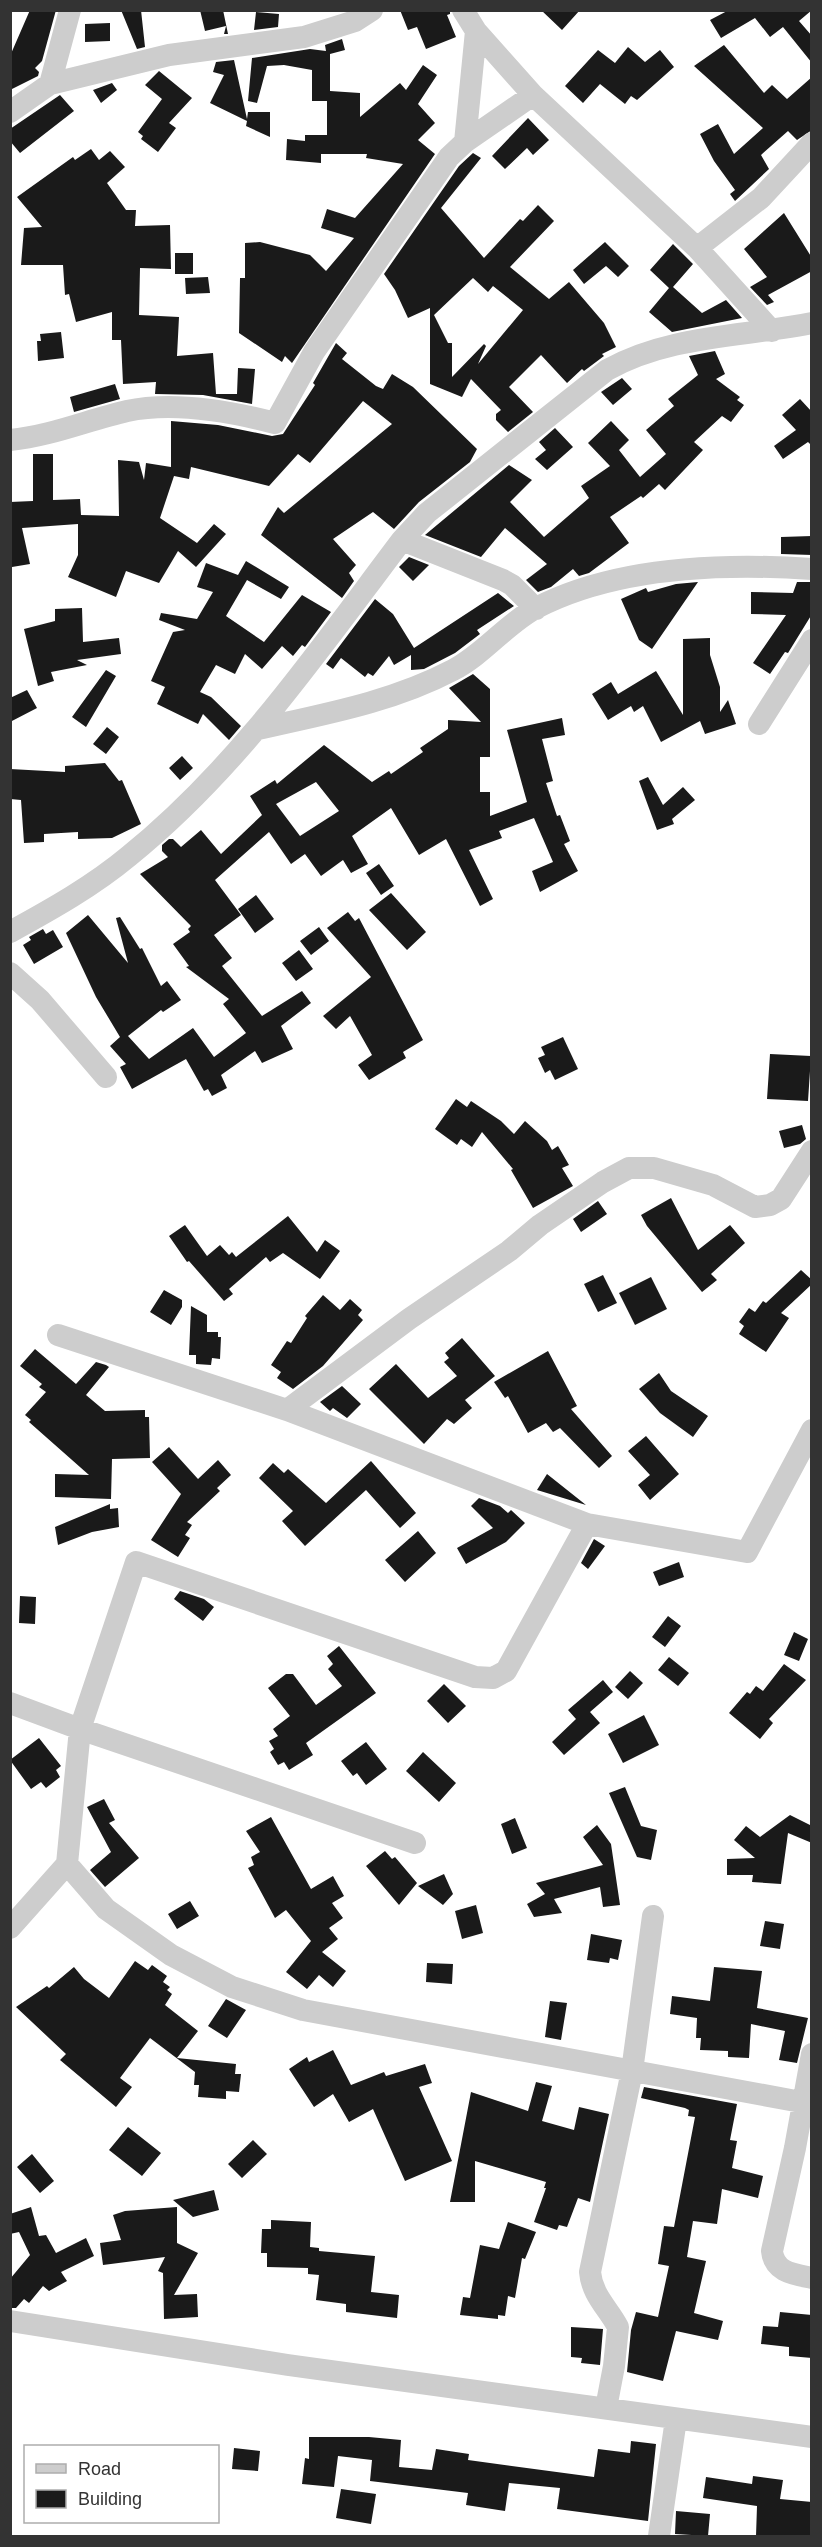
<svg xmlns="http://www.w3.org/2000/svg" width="822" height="2547" viewBox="0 0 822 2547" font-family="Arial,sans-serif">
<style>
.building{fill:#1a1a1a;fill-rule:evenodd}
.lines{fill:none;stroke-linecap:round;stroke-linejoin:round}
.street{stroke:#cdcdcd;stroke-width:22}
</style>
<rect width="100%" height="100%" fill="#fff"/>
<path class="building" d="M30 10H56L42 61 35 68 39 72 38 76 10 90V56Z
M121 10H141L145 47 137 49Z
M200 10H223L228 34H224L226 26 205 31Z
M400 10H450V14L447 15 456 37 426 49 417 27 408 30Z
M541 10H580L562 30Z
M729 10H812L799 21 812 36V63L783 27 770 37 755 18 721 38 710 20Z
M256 12 279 14 278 27 254 30Z
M110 23V41L85 42V24Z
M342 39 345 50 330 54V91L360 93V117L400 83 406 90 423 65 437 75 418 104 435 123 418 140 435 154 292 363 285 356 282 362 239 333 240 278H245V243L260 242 310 255 326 271 354 238 321 228 327 209 355 218 403 164 366 158 367 154H321V163L286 160 287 139 305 141V135H327V101H312V70L284 65 267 66 257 103 248 101 252 58 310 49 326 51 325 45Z
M724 45 764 93 772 85 787 99 812 77V130L797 140 788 131 761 155 769 169 735 201 730 194 735 190 714 161 700 134 718 124 734 154 763 128 694 66Z
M628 47 645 62 660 50 674 67 637 100 631 96 625 104 600 84 583 103 565 86 598 50 615 63Z
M234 60 247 119 248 112H270V137L246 126 247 121 210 103 224 75 213 72 216 62Z
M159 71 192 98 169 123 176 128 158 152 141 139 143 136 138 132 162 99 145 85Z
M112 83 117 90 101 103 93 90Z
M60 95 74 111 20 153 10 141V129Z
M528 118 549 140 533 155 527 148 505 169 492 156Z
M91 149 99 160 110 151 125 167 107 183 126 210H136L135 226 170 225 171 269 140 268 139 315 179 317 177 356 213 353 216 394H237L238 368 255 369 252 404 203 395 155 394 156 382 123 384 121 340H112V312L76 322 69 294 65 295 63 265H21L24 228 42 227 17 197 73 157 75 160Z
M473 153 481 158 441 208 484 258 520 219 523 221 538 205 554 221 510 267 549 299 569 282 604 323 616 347 602 354 604 356 584 371 582 369 567 383 541 355 509 387 533 412 508 432 496 420V414L501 410 471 379 462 397 430 384V308L408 318 395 290 384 274 459 166ZM473 278 488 292 493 286 523 310 478 364 486 346 484 344 452 377V343H448L434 315Z
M784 213 812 258V271L768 295 774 302 767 305 750 287 767 277 744 249Z
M605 242 629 266 618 277 606 266 584 284 573 270Z
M673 244 693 264 673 287 702 313 726 300 742 318 672 332 649 312 669 288 650 270Z
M175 253H193V274H175Z
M208 277 210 293 186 294 185 278Z
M61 332 64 358 38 361 37 341H41L40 334Z
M336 343 347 353 342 359 376 386 383 389 392 374 413 387 477 449 470 462 419 502 394 529 373 512 333 539 356 565 349 573 354 581 342 598 261 535 278 507 284 513 392 424 363 401 310 463 298 454 269 486 191 467 189 479 174 476 160 518 197 543 214 524 226 534 196 567 178 551 159 583 126 571 116 597 68 577 78 555V524L22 528 30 564 12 567 10 502 33 501V454H53V500L80 499 81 515 119 516 118 460 139 462 144 480 146 463 171 467V421L218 425 272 436 283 434 315 385 313 383Z
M715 351 725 374 716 379 740 397 737 400 744 405 731 422 722 416 694 442 703 450 665 490 659 484 643 498 641 496 610 517 629 543 589 573 579 576 573 569 551 587 538 592 526 580 547 564 505 528 481 557 425 535 509 465 532 480 510 502 544 537 589 498 581 486 610 466 588 443 611 421 629 440 619 450 640 477 666 454 646 430 674 406 668 399 698 375 689 356Z
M622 378 632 389 613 405 601 392Z
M115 384 120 399 74 412 70 397Z
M800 399 812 412V446L808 442 783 459 774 446 796 430 782 415Z
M555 428 573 447 547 470 535 459 546 450 539 442Z
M812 536V555L781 554V537Z
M409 557 429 565 413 581 399 567Z
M246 561 289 587 281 599 247 580 226 616 264 642 302 595 331 612 305 647 302 645 293 656 282 646 262 669 245 654 235 674 216 665 200 692 211 697 241 726 229 740 203 714 198 724 157 704 165 687 151 681 173 632 185 630 159 620 161 613 197 619 213 592 197 587 206 563 238 575Z
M698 582 652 649 639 640 621 599 646 588 648 592 676 584Z
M797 582H812V614L788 653 785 652 770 674 753 663 786 615 751 614V592L793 593Z
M498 593 514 606 477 630 480 634 455 653 424 669 411 670V655L394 665 389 656 373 676 368 673 365 677 341 658 333 669 326 664 375 599 393 614 414 648Z
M82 608 83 642 119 638 121 654 77 660 87 665 51 672 54 681 38 686 24 629 55 621V609Z
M710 638V655L720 687V712L728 700 736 724 705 734 700 721 661 742 643 706 634 712 631 706 608 720 592 694 611 682 618 694 656 671 683 715V639Z
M106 670 116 676 86 727 72 717Z
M473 674 490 689V757H480V792H490V816L527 802 507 730 562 718 565 735 542 739 553 781 546 783 557 816 560 815 570 841 564 844 578 871 540 892 532 871 553 862 534 818 499 831 502 838 469 850 493 899 480 906 446 839 419 855 391 808 352 836 368 864 351 873 343 860 321 876 305 854 291 864 269 832 215 880 241 915 214 935 232 958 222 966 262 1016 302 991 311 1003 281 1026 293 1049 262 1063 255 1051 221 1075 227 1088 212 1096 208 1089 204 1091 186 1059 132 1089 120 1067 126 1064 110 1046 120 1037 96 997 66 933 88 915 128 963 116 918 120 917 140 949 142 948 161 986 167 981 181 1000 163 1012 161 1010 128 1036 149 1059 193 1028 214 1057 246 1033 223 1004 229 999 186 967 189 966 173 944 190 932 188 929 191 926 140 874 168 857 162 851V845L169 839H173L181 847 201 830 221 854 262 815 250 796 275 780 277 784 324 745 372 782 389 771 391 774 423 752 420 748 448 729V720L481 722 449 688ZM316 782 339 811 300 836 276 804Z
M27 690 37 708 10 722V698Z
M107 727 119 737 106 754 93 744Z
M182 756 193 768 180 780 169 768Z
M105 763 119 781 122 780 141 824 112 838 78 839V832L44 834V842L24 843 21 800 10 799V769L65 772V766Z
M648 777 663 805 683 787 695 800 672 819 674 824 657 830 639 781Z
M379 864 394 886 381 895 366 873Z
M391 893 426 932 407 950 369 910Z
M256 895 274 919 255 933 238 909Z
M348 912 355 921 359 918 423 1040 403 1052 406 1058 369 1080 358 1065 372 1055 350 1016 336 1029 323 1016 371 977 327 928Z
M319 927 329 941 311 955 300 941Z
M43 929 46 934 53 930 63 947 34 964 23 945 31 940 29 937Z
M299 950 313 969 296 981 282 963Z
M563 1037 578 1069 555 1080 550 1070 545 1073 538 1058 545 1055 541 1047Z
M770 1054 811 1056 808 1101 767 1099Z
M456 1099 467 1107 471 1101 501 1121 514 1134 525 1121 547 1141 552 1150 558 1146 569 1165 562 1168 573 1186 533 1208 511 1170 513 1169 482 1132 472 1147 461 1139 457 1145 435 1129Z
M802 1125 806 1139 800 1144 784 1148 779 1131Z
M671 1198 698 1250 730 1225 745 1243 711 1274 717 1280 702 1292 647 1226 641 1215Z
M598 1201 607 1214 581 1232 573 1219Z
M288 1216 317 1252 325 1240 340 1251 320 1279 283 1253 270 1262 266 1257 229 1289 233 1294 224 1301 189 1261 187 1262 169 1236 185 1225 207 1256 220 1245 229 1255 232 1252 236 1257Z
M801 1270 812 1280V1284L781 1313 789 1318 766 1352 739 1334 744 1326 739 1322 749 1308 755 1312 763 1301 766 1303Z
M603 1275 617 1303 598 1312 584 1284Z
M651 1277 667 1309 635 1325 619 1293Z
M164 1290 182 1300V1307L171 1325 150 1312Z
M323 1295 340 1310 350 1299 362 1310 358 1315 363 1320 323 1366 293 1389 277 1378 281 1372 271 1365 287 1341 291 1343 307 1318 305 1316Z
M191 1306 207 1315V1332H218V1337H221L220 1359 212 1358 211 1365 196 1364V1355H189Z
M462 1338 495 1376 465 1400 472 1408 454 1424 447 1419 424 1444 369 1389 396 1364 428 1398 457 1376 444 1362 449 1358 445 1353Z
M35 1349 76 1384 96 1362 106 1365 109 1367 86 1395 105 1411 145 1410V1417H149L150 1458 112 1459 111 1499 55 1497V1474L89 1475 29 1422 31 1420 25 1415 46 1392 39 1387 42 1384 20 1366Z
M548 1351 577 1406 571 1409 612 1456 599 1468 560 1428 553 1432 546 1423 528 1433 508 1396 505 1398 494 1382Z
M659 1373 671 1391 708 1416 693 1437 660 1413 639 1389Z
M342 1386 361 1404 347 1418 333 1408 330 1411 320 1402Z
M646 1436 679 1474 650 1500 638 1485 650 1475 628 1451Z
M169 1447 198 1479 218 1460 231 1475 217 1488 220 1491 187 1522 192 1525 185 1535 190 1538 178 1557 151 1540 181 1494 152 1462Z
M371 1461 416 1513 400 1528 366 1490 305 1546 282 1521 293 1511 259 1478 273 1463 284 1473 288 1469 326 1503Z
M547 1474 586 1505 537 1490Z
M479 1498 500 1506 508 1513 511 1510 525 1523 506 1542 466 1564 457 1548 493 1528 471 1506Z
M110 1504V1509L118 1508 119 1527 92 1532 58 1545 55 1527Z
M418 1531 436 1553 405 1582 385 1560Z
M594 1539 605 1546 588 1569 581 1563Z
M679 1562 684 1577 659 1586 653 1572Z
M180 1591 204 1599 214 1607 203 1621 174 1599Z
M20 1596 36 1597 35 1624 19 1623Z
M668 1616 681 1626 665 1647 652 1637Z
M794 1632 808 1639 799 1661 784 1655Z
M339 1646 376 1693 306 1743 313 1755 289 1770 284 1762 278 1765 270 1752 274 1749 269 1741 278 1736 273 1729 290 1716 268 1688 286 1674H293L316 1705 342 1686 328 1669 333 1664 327 1656Z
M669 1657 689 1673 678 1686 658 1670Z
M784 1664 806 1680 769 1719 773 1723 760 1739 729 1713 747 1692 750 1694 756 1686 763 1691Z
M630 1671 643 1683 628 1699 615 1687Z
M603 1680 613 1692 590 1712 600 1723 564 1755 552 1742 576 1719 568 1710Z
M444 1684 466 1706 448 1723 427 1701Z
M644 1715 659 1745 623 1763 608 1734Z
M39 1738 61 1766 56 1770 60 1777 46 1788 41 1782 31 1789 10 1760Z
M366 1742 387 1769 366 1785 357 1773 353 1776 341 1761Z
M423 1752 456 1783 439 1802 406 1771Z
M625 1787 641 1826 657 1830 651 1860 637 1857 609 1793Z
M104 1799 115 1820 109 1823 139 1858 105 1887 90 1870 111 1852 87 1807Z
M790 1815 812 1826V1843L788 1833 781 1884 752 1882 753 1875H727V1859L755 1858 734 1840 746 1826 760 1837Z
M271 1817 311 1889 333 1876 344 1896 332 1903 343 1918 329 1928 338 1939 322 1952 346 1971 333 1987 319 1975 307 1989 286 1972 311 1941 286 1910 275 1918 248 1868 254 1865 251 1857 260 1852 246 1831Z
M515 1818 527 1848 512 1854 501 1824Z
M597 1825 611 1844 620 1905 603 1907 600 1887 554 1899 562 1913 534 1917 527 1904 545 1894 536 1883 603 1865 583 1837Z
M385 1851 392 1859 395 1857 417 1883 399 1905 366 1866Z
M444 1874 453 1894 443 1905 418 1886Z
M190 1901 199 1916 177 1929 168 1914Z
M476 1905 483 1933 462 1939 455 1911Z
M765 1921 784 1924 780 1949 760 1946Z
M591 1934 622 1940 618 1960 610 1958 609 1963 587 1960Z
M135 1961 148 1970 152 1965 167 1976 163 1982 170 1987 167 1990 172 1994 165 2005 198 2031 177 2058 236 2064 235 2074H241L239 2092 226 2091V2099L198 2097 199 2085H194L195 2072 150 2038 120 2078 132 2087 116 2107 60 2060 66 2054 16 2007 47 1986 49 1988 74 1967 84 1979 109 1998Z
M427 1963 453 1964 452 1984 426 1982Z
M714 1967 762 1971 757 2008 808 2018 797 2063 779 2060 785 2031 751 2024 749 2058 728 2057V2051L700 2050 701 2038H696L697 2018 670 2014 672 1996 710 2001Z
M226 1999 246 2010 227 2038 208 2026Z
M550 2001 567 2003 561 2040 545 2037Z
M333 2050 351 2085 384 2072 386 2076 425 2064 432 2083 419 2087 452 2161 405 2181 373 2109 349 2122 333 2094 314 2107 289 2069 307 2057 309 2062Z
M536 2082 552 2086 542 2121 574 2130 579 2107 609 2114 590 2202 578 2198 567 2227 559 2225 557 2230 534 2222 546 2188H544L546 2182 475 2161V2202H450L471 2092 528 2111Z
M644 2087 737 2104 730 2140 737 2141 732 2168 763 2176 758 2198 722 2189 717 2224 693 2221 687 2257 706 2261 694 2313 723 2321 718 2340 676 2331 663 2381 627 2372 631 2330 636 2312 658 2317 669 2266 658 2264 664 2226 674 2227 695 2117 688 2116 689 2110 685 2108 641 2098Z
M128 2127 161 2153 142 2176 109 2150Z
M253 2140 267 2154 242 2178 228 2164Z
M32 2154 54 2181 40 2193 17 2167Z
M214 2190 219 2210 193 2217 173 2200Z
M31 2207 39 2236 46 2235 56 2253 86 2238 94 2256 61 2272 67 2281 49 2291 43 2286 29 2303 24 2299 16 2308H10V2279L30 2255 19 2232 10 2234V2214Z
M177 2207V2243L198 2253 174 2295 197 2294 198 2317 164 2319 163 2273 158 2271 165 2257 103 2265 100 2243 121 2240 113 2215 125 2211Z
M271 2220 311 2222 310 2247 319 2248V2251L375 2256 371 2292 399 2295 397 2318 346 2312V2304L316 2300 319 2275 308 2274V2268L267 2267V2253H261L262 2229H271Z
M508 2222 536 2232 525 2259 522 2258 515 2298 508 2296 505 2316 498 2315V2319L460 2315 463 2297 470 2298 480 2245 499 2249Z
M780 2312 812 2315V2358L789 2356V2347L761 2344 763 2326 778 2327Z
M571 2327 603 2329 600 2365 581 2363 582 2358 571 2357Z
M309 2437H369L401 2440 399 2467 432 2470 436 2449 469 2454 468 2460 594 2477 598 2449 630 2453 631 2441 656 2444 648 2521 557 2509 560 2488 509 2483 505 2511 466 2505 468 2493 370 2481 372 2460 338 2456 334 2487 302 2484 305 2458 309 2459Z
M234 2448 260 2451 258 2471 232 2469Z
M753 2476 783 2480 780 2499 812 2502V2536H756L757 2506 703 2498 706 2477 752 2484Z
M341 2489 376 2494 371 2524 336 2518Z
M676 2511 710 2514 708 2536 675 2534Z"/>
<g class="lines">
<path class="street" d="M463 10 476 31 533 95 697 248 772 331
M50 84 70 10
M10 112 50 84 169 55 304 37 355 21 372 10
M465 142 533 95
M697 248 761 198 812 143
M10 440C51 436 88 420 127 411 174 401 229 411 275 423L314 352 449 157 465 142 476 31
M402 540 503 580 512 585 536 609
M759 724 812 640
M258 729C325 714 392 702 453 670 484 654 506 624 536 608 617 566 723 563 812 569
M10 932C52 909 93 886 129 856 238 768 318 651 402 540L427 513 607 370C669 335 743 337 812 323
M10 973 40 1000 106 1077
M58 1335 287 1410 587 1524 747 1552 812 1430
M287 1410 409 1319 509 1251 540 1225 603 1182 629 1168H654L713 1185 755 1207 770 1205 781 1199 812 1151
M10 1703 80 1729 415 1843
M67 1864 106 1909 171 1955 232 1987 303 2010 812 2104
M10 1928 67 1864 80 1729 136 1562 475 1677 493 1678 506 1671 587 1524
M812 2054 795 2148 772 2251C774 2272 793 2274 812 2278
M10 2321 288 2365 812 2437
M606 2408 614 2366 618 2327C608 2308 592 2295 590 2272L632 2071 653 1916
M659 2536 676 2419"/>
</g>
<rect width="822" height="2547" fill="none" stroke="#333333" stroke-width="24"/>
<rect x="24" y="2445" width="195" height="78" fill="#ffffff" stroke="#adadad" stroke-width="1.5"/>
<rect x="36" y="2464" width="30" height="9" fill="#cdcdcd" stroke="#adadad" stroke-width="1.5"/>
<text x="78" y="2475" font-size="18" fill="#333333">Road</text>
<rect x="36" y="2490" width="30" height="18" fill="#1a1a1a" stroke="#adadad" stroke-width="1.5"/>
<text x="78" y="2505" font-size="18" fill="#333333">Building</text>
</svg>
